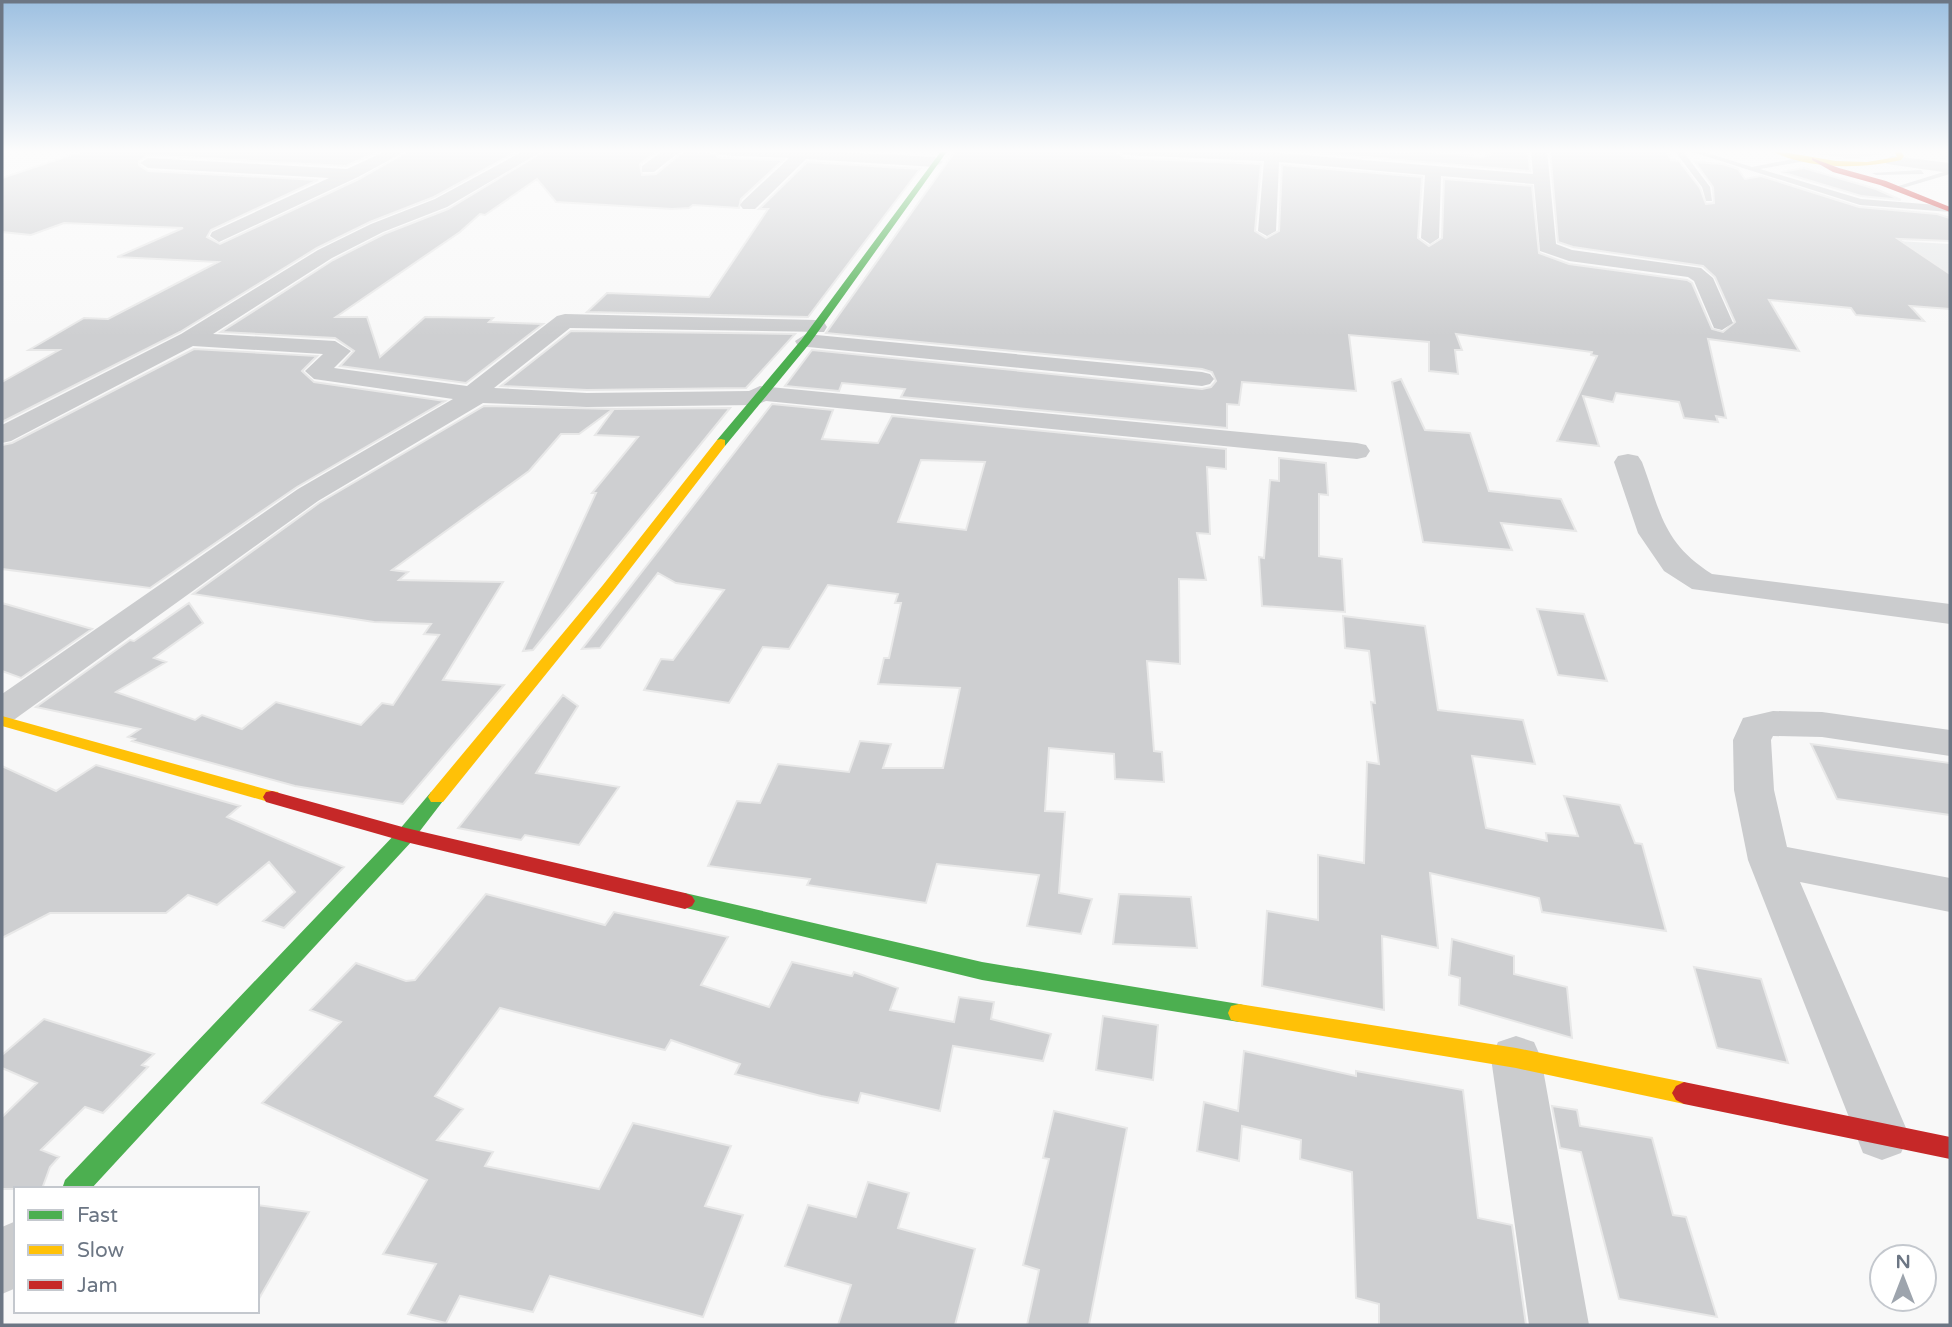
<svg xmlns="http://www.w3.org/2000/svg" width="1952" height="1327" viewBox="0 0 1952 1327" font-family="'Varela Round',sans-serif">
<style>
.built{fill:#e6e8e9}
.green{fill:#e6e9e5}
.building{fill:#cecfd1;stroke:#e8e8e8;stroke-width:2;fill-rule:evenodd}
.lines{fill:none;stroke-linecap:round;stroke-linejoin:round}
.lane{fill:#cbccce;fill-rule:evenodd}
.street{fill:#cbccce;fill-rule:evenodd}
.fast{fill:#4caf50;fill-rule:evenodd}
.slow{fill:#ffc107;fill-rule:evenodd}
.jam{fill:#c62828;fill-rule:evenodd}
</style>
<rect width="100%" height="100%" fill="#f8f8f8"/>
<path class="built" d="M1861 239 1950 244V285L1916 283Z"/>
<path class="green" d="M1787 150H1880L1882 154 1853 159Z"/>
<path class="building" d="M86 150H382L346 166 148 155 139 161V165L148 171 318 180 211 230 207 237 220 244 359 179 410 150H520L434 197 370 222 317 248 180 332 2 422V382L59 350H29L84 318 108 319 218 262 117 257 183 228 64 223 31 235 2 232V178Z
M546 150H659L640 164 642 175 656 174 684 151 711 152 720 158 783 160 741 199 739 208 693 205 689 208 672 209 556 202 537 179 485 215 480 214 460 232 336 317H367L380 357 425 317 493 318 489 322 543 324 466 383 340 366 354 351 335 338 221 332 333 260 384 234 448 209Z
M956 150H1089L1115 151 1125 158 1261 164 1255 231 1266 238 1279 231 1282 165 1422 177 1418 238 1429 246 1442 238 1444 179 1532 186 1539 253 1569 264 1687 280 1692 283 1712 329 1723 332 1735 322 1715 277 1703 266 1573 247 1558 242 1550 150H1667L1671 160 1679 161 1700 188 1706 204 1714 203 1713 187 1695 162 1723 164 1738 169 1745 179 1761 176 1859 207 1937 214 1950 218V241L1898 239 1950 274V309L1910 306 1924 321 1856 315 1851 308 1769 300 1799 351 1708 339 1726 418 1716 416 1718 422 1684 418 1679 402 1616 393 1613 402 1583 396 1599 446 1557 441 1597 356 1591 355 1592 352 1456 334 1462 350H1455L1458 374 1429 371V342L1349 335 1356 391 1242 382 1239 405 1227 404V428L901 397 905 389 842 383 839 391 785 386 812 350 1202 389 1211 387 1216 381 1212 372 1202 369 826 333Z
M1282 150 1411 152 1415 150 1481 157 1490 155V150H1528L1530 171Z
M807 162 920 169 808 317 587 312 607 293 709 297 768 209H759Z
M1804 168 1876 189 1901 200 1861 196 1781 172Z
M571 331 795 334 746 388 587 390 501 386Z
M194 349 317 356 302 371 314 382 445 401 297 487 150 588 2 569V445L12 443Z
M1401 379 1425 430 1470 433 1489 491 1561 499 1576 531 1501 523 1512 550 1423 542 1392 382Z
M772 404 833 410 822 439 878 443 892 416 1226 449V469L1207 467 1210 534 1197 533 1206 580 1179 579 1180 664 1147 661 1154 751 1162 752 1164 782 1115 779 1114 754 1049 748 1045 811 1065 812 1059 893 1092 899 1081 934 1027 926 1039 875 937 864 926 903 807 885 810 879 708 866 737 801 760 803 778 764 849 772 860 741 891 744 883 768H943L960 688 878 684 884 658H889L901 603H895L898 594 828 585 789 649 763 647 729 703 644 690 661 659 673 660 724 590 676 583 658 573 600 648 582 649ZM921 460 985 462 966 530 898 522Z
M484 406 613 409 579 434H561L529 471 392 570 408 572 399 580 503 582 443 680 504 685 403 804 295 786 132 741 135 739 128 737 140 729 36 707 130 640 134 641 189 603 203 623 154 658 166 662 116 692 195 720 202 715 242 729 276 702 361 725 382 703 393 705 439 635 424 634 431 624 374 622 193 594 319 503Z
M730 408 533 650 523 651 596 493H592L638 437 595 435 614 409Z
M1279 458 1326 463 1328 495 1319 494V556L1342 559 1345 612 1262 606 1259 557 1264 558 1270 480 1279 481Z
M2 603 92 629 21 678 2 671Z
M1537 609 1584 614 1607 681 1558 675Z
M1343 616 1425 626 1438 710 1523 720 1535 764 1472 756 1486 828 1547 841 1546 833 1578 836 1564 796 1620 805 1635 843 1642 844 1666 931 1542 912 1539 898 1430 873 1438 948 1382 936 1384 1010 1262 986 1267 911 1318 920V855L1364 863 1367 762 1379 764 1371 702 1375 703 1369 651 1345 648Z
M563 695 578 706 536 773 619 787 579 845 525 835 521 840 458 828Z
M1811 744 1950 763V815L1837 799Z
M96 765 240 806 227 817 344 867 284 928 263 921 295 892 269 862 217 905 188 895 166 913H50L2 938V766L56 791Z
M486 894 605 925 614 912 728 937 701 985 769 1007 792 962 852 976 854 972 898 988 890 1010 954 1022 959 997 994 1002 991 1019 1051 1034 1043 1061 953 1046 940 1111 861 1093 858 1103 821 1096 735 1074 740 1064 671 1040 665 1050 500 1008 435 1096 463 1109 437 1140 493 1152 485 1166 599 1189 633 1123 731 1146 705 1206 743 1215 703 1317 550 1276 533 1312 460 1296 446 1323 408 1314 436 1264 383 1254 427 1180 262 1103 341 1022 310 1010 356 963 406 981 415 980Z
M1119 894 1191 897 1197 948 1113 944Z
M1452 939 1514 956V974L1567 987 1572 1038 1459 1005 1460 978 1449 975Z
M1694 967 1761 979 1788 1063 1717 1048Z
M1103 1016 1158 1025 1153 1080 1096 1070Z
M44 1019 154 1054 142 1065 148 1067 103 1113 85 1107 41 1150 59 1157 50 1167 42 1189H2V1117L37 1083 2 1068V1055Z
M1244 1051 1356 1076V1071L1463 1090 1478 1218 1512 1225 1526 1325H1379V1304L1356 1298 1352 1172 1300 1159 1301 1140 1242 1126 1239 1161 1197 1151 1204 1102 1238 1111Z
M1552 1106 1577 1110 1580 1126 1652 1138 1673 1215 1686 1217 1717 1317 1619 1299 1581 1152 1560 1148Z
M1054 1111 1127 1128 1089 1325H1027L1039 1270 1023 1265 1049 1159 1043 1158Z
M868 1182 909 1193 898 1228 975 1249 955 1325H838L851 1285 785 1266 808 1205 856 1217Z
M257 1205 309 1212 257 1302Z"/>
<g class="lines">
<path class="lane" d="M1674 150H1682L1710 187 1712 201H1706L1702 187Z
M1686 150H1698L1752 167 1808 156 1811 160 1760 169 1861 199 1950 206V212L1860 205Z
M1921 170 1924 174 1876 175 1872 173Z
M1950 170V174L1896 190 1892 188Z"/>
<path class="street" d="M388 150H408L358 177 219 242 210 236 212 232 329 178 148 168 140 163 148 158 347 169Z
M525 150H544L447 207 383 232 332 258 213 334 335 341 351 351 334 368 467 386 557 316 565 314 816 320 824 322 827 327 824 332 570 328 494 388 587 393 749 391 760 386 1357 443 1366 445 1370 451 1366 457 1357 459 766 401 756 405 587 407 483 403 318 501 15 719 2 723V694L298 489 453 399 314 379 305 371 323 354 193 346 11 441 2 443V425L181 334 318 250 371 224 435 199Z
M664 150H682L654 172H642V166Z
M712 150H805L935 157 943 162 935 167 806 159 755 209H743L740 205 743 201 789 158 720 155Z
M1117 150H1280L1279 153 1533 174 1531 150H1547L1556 244 1572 250 1701 268 1713 278 1733 323 1722 330 1714 328 1694 281 1688 277 1569 261 1540 251 1534 184 1441 176 1439 238 1430 244 1421 238 1425 175 1279 162 1276 231 1267 236 1258 231 1264 161 1125 155Z
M1892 156 1950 163V173L1887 164 1884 161Z
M806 334 1202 372 1210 374 1214 379 1210 384 1202 386 798 346 795 341Z
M1628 454 1638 456 1642 462C1661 513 1663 543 1712 574L1950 604V624L1692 589 1664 571 1638 533 1614 462 1618 456Z
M1773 711 1822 712 1950 730V756L1822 737 1773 736 1771 740 1774 790 1787 847 1950 878V912L1800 882 1909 1135 1901 1153 1882 1160 1863 1153 1748 860 1734 790 1733 740 1743 718Z
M1516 1036 1534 1042 1541 1058 1589 1325H1529L1491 1058 1498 1042Z
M16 1221V1288L2 1294V1227Z"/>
<path class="fast" d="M942 150H948L810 343 725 446H717V440L802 339Z
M437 791 443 792 446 797 413 840 91 1189H62L65 1180 399 830 431 792Z
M685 893 982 962 1239 1004 1247 1006 1250 1013 1247 1020 1239 1022 982 980 678 906 675 901 678 896Z"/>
<path class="slow" d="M1770 150 1836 161 1867 162 1897 157 1894 150H1900L1904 156 1901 160C1863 169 1805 170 1770 150Z
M721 439 725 440V446L613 591 443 802H431L428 797 431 792 603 585 717 440Z
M2 716 272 791 278 792 281 797 278 802 272 803 2 726Z
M1239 1004 1516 1048 1684 1082 1692 1086 1696 1093 1692 1100 1684 1104 1516 1068 1239 1022 1231 1020 1228 1013 1231 1006Z"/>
<path class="jam" d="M1812 158 1839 168 1886 181 1950 207V212L1880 185 1833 172 1812 160Z
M272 791 406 828 685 893 692 896 695 901 692 906 685 909 406 842 266 802 263 797 266 792Z
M1684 1082 1950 1137V1159L1684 1104 1676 1100 1672 1093 1676 1086Z"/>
</g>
<linearGradient id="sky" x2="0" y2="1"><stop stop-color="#9dc0e1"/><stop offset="0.45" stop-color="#fcfcfc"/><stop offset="1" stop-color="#fcfcfc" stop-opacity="0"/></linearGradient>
<rect width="1952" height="336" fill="url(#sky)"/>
<rect width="1952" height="1327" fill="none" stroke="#6c7684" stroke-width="7"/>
<rect x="14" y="1187" width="245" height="126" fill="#ffffff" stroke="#c4c8ce" stroke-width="2"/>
<rect x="28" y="1210" width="35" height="10" fill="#4caf50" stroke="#c4c8ce" stroke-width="2"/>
<text x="77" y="1222" font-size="21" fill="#6c7684">Fast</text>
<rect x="28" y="1245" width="35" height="10" fill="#ffc107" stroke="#c4c8ce" stroke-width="2"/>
<text x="77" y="1257" font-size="21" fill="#6c7684">Slow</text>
<rect x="28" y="1280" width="35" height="10" fill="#c62828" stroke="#c4c8ce" stroke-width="2"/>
<text x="77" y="1292" font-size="21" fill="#6c7684">Jam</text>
<g transform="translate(1903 1278)"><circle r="33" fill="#ffffff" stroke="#c4c8ce" stroke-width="2"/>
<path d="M0-5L12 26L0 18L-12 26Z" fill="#9da4ad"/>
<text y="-10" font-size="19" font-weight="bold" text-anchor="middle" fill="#6c7684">N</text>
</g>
</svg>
